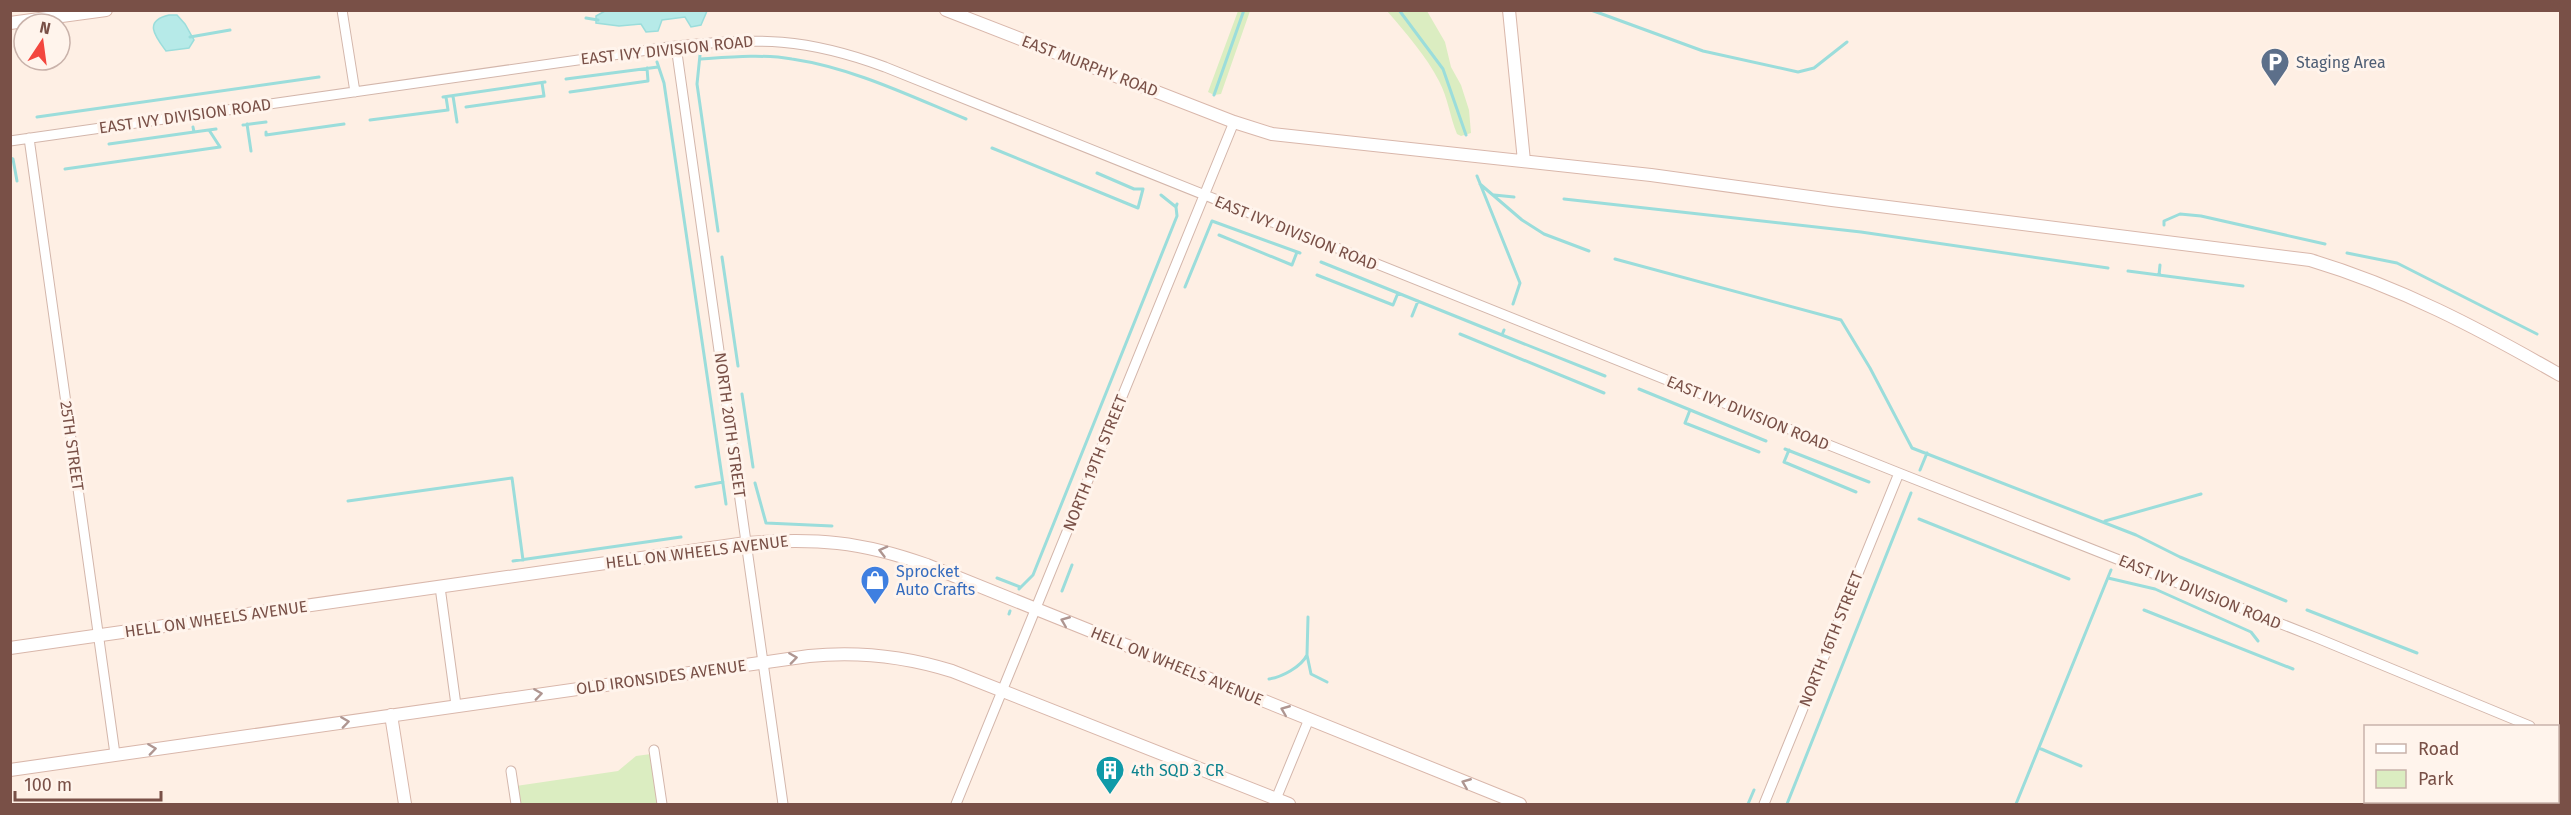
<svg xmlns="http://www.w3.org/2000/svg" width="2571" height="815" viewBox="0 0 2571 815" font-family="'Fira Sans',sans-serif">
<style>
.green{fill:#dbedc1}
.water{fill:#b6eae8;stroke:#9bdddb;stroke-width:1.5}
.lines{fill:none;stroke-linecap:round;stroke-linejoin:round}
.stream{stroke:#9bdddb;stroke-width:3}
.street-casing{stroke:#d3b6ab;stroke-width:11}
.secondary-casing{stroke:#d9b7ab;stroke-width:14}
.street{stroke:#fff;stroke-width:9}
.secondary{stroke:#fff;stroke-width:12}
.oneway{stroke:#af9691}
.labels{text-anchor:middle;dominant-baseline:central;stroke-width:6;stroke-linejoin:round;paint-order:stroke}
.street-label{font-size:16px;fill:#795047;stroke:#fff4ec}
.service-label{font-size:16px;fill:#4e5e75;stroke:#fff4ec;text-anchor:start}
.shop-label{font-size:16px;fill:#366cbe;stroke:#fff4ec;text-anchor:start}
.culture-label{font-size:16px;fill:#0d838f;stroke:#fff4ec;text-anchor:start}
</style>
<rect width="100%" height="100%" fill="#feefe4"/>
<path class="green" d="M1238 11H1250L1221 94 1214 95 1208 92Z
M1387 11H1427L1445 42 1451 67 1461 85 1469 110 1471 133 1461 136 1457 134C1450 117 1448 98 1439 81 1426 56 1406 33 1387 11Z
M651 754 658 804H519L516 786 618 771 636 756Z"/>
<path class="water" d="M605 11V10L707 11 701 25 691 27 685 17 662 20 658 31 646 32 641 24 619 26 596 23V16Z
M169 15H177L185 24 194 40 189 48 166 51C155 36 143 21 169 15Z"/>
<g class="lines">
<path class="stream" d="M1399 10 1443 69 1466 135
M1591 10 1703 51 1798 72 1814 68 1847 42
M586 18 598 20
M190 37 230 30
M700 55 697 84 718 231
M701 59C730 57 763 54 792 59 853 68 910 96 966 119
M657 62 664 83 726 504
M566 79 658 67
M570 92 648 81 647 68
M1214 95 1244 10
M453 96 457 122
M443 97 545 82
M466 107 544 96 542 83
M37 117 319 77
M370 120 448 110 446 97
M247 124 251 151
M243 125 266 122
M194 132 216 129
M266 132V135L344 124
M109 144 194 132 193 127
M992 148 1138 208 1143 189
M10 158 13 159 17 181
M65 169 220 147 209 130
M1097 173 1134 189H1143
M1477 176 1520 283 1513 304
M1480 184 1522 220 1544 234 1589 251
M1161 195 1176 207 1177 204
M1494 195 1514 197
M1564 199 1861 232 2108 268
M2164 225V221L2180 214 2201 216 2325 244
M1219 235 1292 265 1297 252
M2347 253 2397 263 2537 334
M722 257 738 366
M1615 259 1841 320 1870 368 1912 448 2136 535 2180 557 2286 601
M1321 262 1502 335 1504 330
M2128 271 2243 286
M1317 275 1393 305 1398 293
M2159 275 2160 265
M1185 287 1212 221 1300 253
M1412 316 1418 301
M1460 334 1604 393
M1502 335 1605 376
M1639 389 1766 441
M742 394 753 467
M1690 410 1685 423 1759 452
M1785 449 1869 482
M1789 450 1784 462 1856 492
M1920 470 1927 453
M755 483 766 523 832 526
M696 487 723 482
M348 501 512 478 523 560
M1919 519 2069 579
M2105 521 2201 494
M513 561 681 537
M997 578 1020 587
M2108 578 2155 589 2251 632 2258 641
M1019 589 1033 575 1177 216 1176 207
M1062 591 1072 565
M2144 610 2293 669
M2307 610 2417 653
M1009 614 1010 611
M1307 655 1311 674 1327 682
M1269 679C1282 677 1301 667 1307 655L1308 617
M2039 748 2081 766
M1748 804 1754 790
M1787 804 1911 493
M2016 804 2111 570"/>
<g class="street-casing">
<path id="street" d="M342 10 355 92
M676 46 783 804
M29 138 115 754
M10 141 676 46C758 37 807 38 885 67L1899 473 2317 638 2530 726
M440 587 456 705
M2558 738 2560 739
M654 750 662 804
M511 771 516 804
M1276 799 1309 719
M956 804 1234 122
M1764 804 1899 473"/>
</g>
<g class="secondary-casing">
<path id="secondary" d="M946 10 1234 122 1272 134 1651 175 1832 200 2310 260C2400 287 2478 328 2560 375
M1509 10 1524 161
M10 23 106 10
M10 648 746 543C816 538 860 541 927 565L1520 804
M391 715 405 804
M10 770 809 656C858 651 904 656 952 671L1289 804"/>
</g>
<use href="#street" class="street"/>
<use href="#secondary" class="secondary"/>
</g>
<defs><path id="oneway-chevron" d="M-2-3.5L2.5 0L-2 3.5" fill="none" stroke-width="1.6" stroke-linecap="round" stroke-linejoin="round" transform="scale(1.5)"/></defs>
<g class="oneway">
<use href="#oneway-chevron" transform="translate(883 551) rotate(-165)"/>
<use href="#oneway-chevron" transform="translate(1065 621) rotate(-158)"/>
<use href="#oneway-chevron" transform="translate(793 658) rotate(-8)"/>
<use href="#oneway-chevron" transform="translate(538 694) rotate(-8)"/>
<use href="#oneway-chevron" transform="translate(1285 710) rotate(-158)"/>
<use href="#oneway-chevron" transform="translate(345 722) rotate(-8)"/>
<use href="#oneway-chevron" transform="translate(152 749) rotate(-8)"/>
<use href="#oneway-chevron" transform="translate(1466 783) rotate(-158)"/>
</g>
<defs>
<g id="parking-pin" transform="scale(1.5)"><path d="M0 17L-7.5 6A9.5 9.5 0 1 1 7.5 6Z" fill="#5c6f8a" stroke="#fff4ec"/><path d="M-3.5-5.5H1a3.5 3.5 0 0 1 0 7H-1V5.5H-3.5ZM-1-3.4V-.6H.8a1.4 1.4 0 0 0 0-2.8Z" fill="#fff"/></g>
<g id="shop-pin" transform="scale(1.5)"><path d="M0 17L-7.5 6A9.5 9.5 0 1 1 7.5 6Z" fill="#3f7fe0" stroke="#fff4ec"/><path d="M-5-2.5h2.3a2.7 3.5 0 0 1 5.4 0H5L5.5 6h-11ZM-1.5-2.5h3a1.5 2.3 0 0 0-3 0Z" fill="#fff"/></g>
<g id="building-pin" transform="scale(1.5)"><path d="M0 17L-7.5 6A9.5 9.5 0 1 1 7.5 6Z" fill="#0f9aa8" stroke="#fff4ec"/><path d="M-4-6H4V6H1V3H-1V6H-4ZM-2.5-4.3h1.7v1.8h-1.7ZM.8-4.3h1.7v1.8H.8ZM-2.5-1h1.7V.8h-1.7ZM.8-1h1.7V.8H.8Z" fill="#fff"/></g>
</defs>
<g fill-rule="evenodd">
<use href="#parking-pin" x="2275" y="62"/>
<use href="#shop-pin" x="875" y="580"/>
<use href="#building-pin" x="1110" y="770"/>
</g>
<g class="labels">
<g class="street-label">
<text transform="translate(667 50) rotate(-6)">EAST IVY DIVISION ROAD</text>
<text transform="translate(1090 66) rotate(21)">EAST MURPHY ROAD</text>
<text transform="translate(185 116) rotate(-8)">EAST IVY DIVISION ROAD</text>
<text transform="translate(1296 233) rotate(22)">EAST IVY DIVISION ROAD</text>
<text transform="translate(1748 413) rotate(22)">EAST IVY DIVISION ROAD</text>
<text transform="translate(730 425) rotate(82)">NORTH 20TH STREET</text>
<text transform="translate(72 446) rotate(82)">25TH STREET</text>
<text transform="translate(1095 463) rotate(-68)">NORTH 19TH STREET</text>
<text transform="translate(697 552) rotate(-7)">HELL ON WHEELS AVENUE</text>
<text transform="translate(2200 592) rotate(22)">EAST IVY DIVISION ROAD</text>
<text transform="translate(216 619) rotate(-8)">HELL ON WHEELS AVENUE</text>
<text transform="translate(1831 639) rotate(-68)">NORTH 16TH STREET</text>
<text transform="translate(1177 666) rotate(22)">HELL ON WHEELS AVENUE</text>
<text transform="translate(661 677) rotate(-8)">OLD IRONSIDES AVENUE</text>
</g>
<g class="service-label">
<text x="2296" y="62">Staging Area</text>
</g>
<g class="shop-label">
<text x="896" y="571">Sprocket<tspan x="896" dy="18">Auto Crafts</tspan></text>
</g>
<g class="culture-label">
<text x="1131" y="770">4th SQD 3 CR</text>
</g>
</g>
<rect width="2571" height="815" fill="none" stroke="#795047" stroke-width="24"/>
<rect x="2364" y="725" width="195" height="78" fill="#fff4ec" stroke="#c9b2aa" stroke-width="1.5"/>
<rect x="2376" y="744" width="30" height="9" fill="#ffffff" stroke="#c9b2aa" stroke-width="1.5"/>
<text x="2418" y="755" font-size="18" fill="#795047">Road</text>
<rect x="2376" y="770" width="30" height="18" fill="#dbedc1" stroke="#c9b2aa" stroke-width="1.5"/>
<text x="2418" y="785" font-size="18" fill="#795047">Park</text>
<g transform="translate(42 42) rotate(13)"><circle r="28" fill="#fff4ec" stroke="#c9b2aa" stroke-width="1.5"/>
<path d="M0-4.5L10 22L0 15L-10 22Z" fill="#f3463e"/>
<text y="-9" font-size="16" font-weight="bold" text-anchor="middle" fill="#795047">N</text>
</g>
<path d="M15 791v9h146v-9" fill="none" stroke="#795047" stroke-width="3"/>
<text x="24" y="791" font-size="18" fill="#795047" stroke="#fff4ec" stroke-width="4.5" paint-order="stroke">100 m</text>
</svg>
